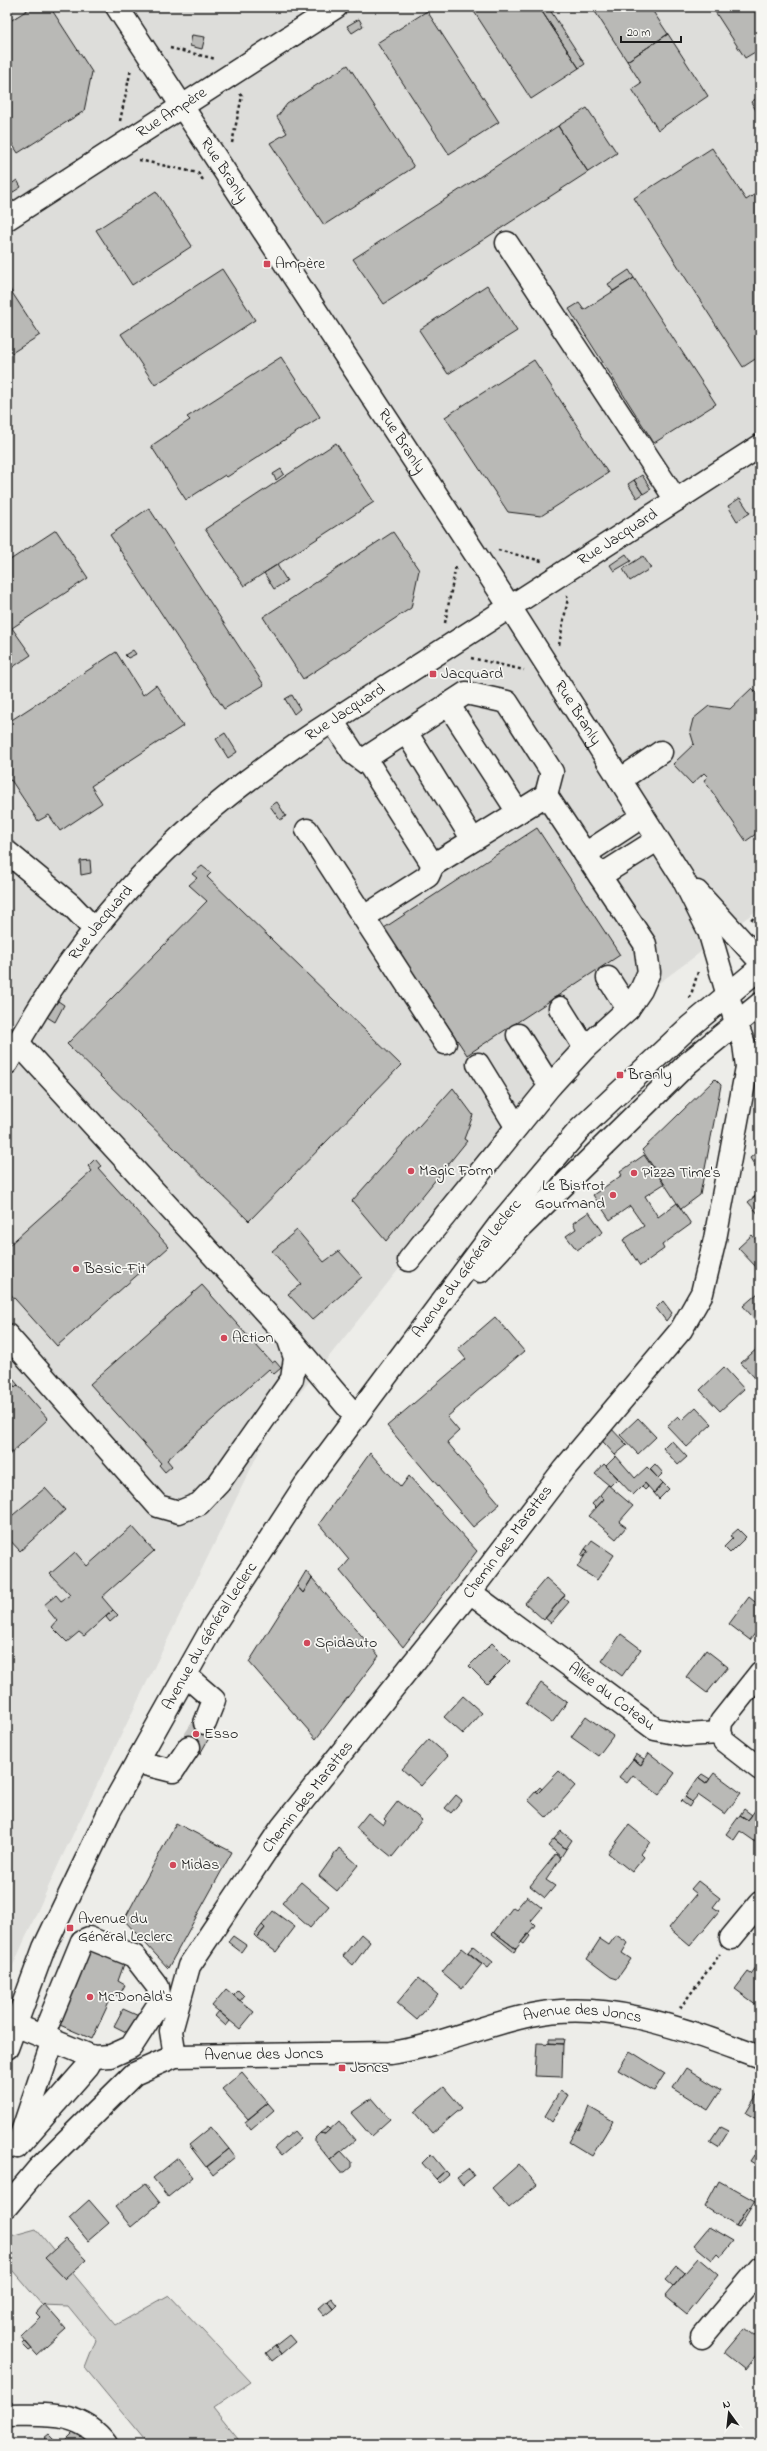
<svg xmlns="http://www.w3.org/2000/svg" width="767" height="2451" viewBox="0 0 767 2451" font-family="'Indie Flower',sans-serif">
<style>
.built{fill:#ddddda}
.green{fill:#cececb;stroke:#757574}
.building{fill:#b9b9b6;stroke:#1c1c1c}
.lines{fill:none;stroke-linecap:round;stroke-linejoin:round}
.minor-tunnel{stroke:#c3c3c0;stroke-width:22;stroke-dasharray:22 11;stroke-linecap:butt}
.minor-casing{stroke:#1c1c1c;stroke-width:25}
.major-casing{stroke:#1c1c1c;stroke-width:25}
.path{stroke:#1c1c1c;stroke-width:2.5;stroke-dasharray:3 3;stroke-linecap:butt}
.minor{stroke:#f6f6f2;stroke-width:22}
.major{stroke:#f6f6f2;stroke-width:22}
.poi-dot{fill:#d1495b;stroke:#f6f6f2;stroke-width:1.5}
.labels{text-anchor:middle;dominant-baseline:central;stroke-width:3.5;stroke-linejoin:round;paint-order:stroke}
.street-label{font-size:16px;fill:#1c1c1c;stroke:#f6f6f2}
.poi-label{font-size:16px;fill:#1c1c1c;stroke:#f6f6f2;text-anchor:start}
</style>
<rect width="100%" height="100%" fill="#edede9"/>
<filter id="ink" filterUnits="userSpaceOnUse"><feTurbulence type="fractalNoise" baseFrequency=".025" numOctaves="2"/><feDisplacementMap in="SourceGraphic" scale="8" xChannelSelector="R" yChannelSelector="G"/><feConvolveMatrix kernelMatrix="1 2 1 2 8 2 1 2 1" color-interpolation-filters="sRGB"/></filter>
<g filter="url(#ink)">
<path class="built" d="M7 7H760V908L581 1041 268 1433 60 1861 7 1979Z"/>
<path class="green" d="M36 2229 116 2325 169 2295 251 2382 213 2408 242 2444H148L85 2368 96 2340 68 2306 42 2305 7 2264V2237Z"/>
<path class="building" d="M32 7H50L92 72 84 111 18 153 7 136V23Z
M471 7H539L579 68 531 99Z
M539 7H548L585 64 579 68Z
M592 7H650L668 34 627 61Z
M712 7H760V49L745 58Z
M427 11 499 122 449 154 377 43Z
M359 19 363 26 352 33 347 26Z
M668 34 708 96 658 130 632 89 641 83 627 61Z
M192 35 205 37 202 49 190 46Z
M348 65 414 167 324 225 270 143 287 133 277 117 287 104Z
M760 96V117L751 102Z
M587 108 617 153 588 172 558 126Z
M558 126 588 172 384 304 353 259Z
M712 148 746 200 760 191V356L743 367 634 198Z
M17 180 21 187 7 196V187Z
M156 191 192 246 132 285 96 230Z
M222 269 255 320 155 385 121 334Z
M629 270 634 278 613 291 608 284Z
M634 278 716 404 654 443 569 309 579 303 584 310Z
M487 285 517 331 448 374 419 330Z
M9 288 40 335 7 356V290Z
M281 357 320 417 227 477 225 475 186 500 151 446 190 420 187 417Z
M534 360 608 473 541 516 508 512 445 417Z
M336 443 374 502 244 586 205 529Z
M281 469 284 474 276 480 273 474Z
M642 475 651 489 643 494 634 480Z
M634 480 643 494 637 498 628 484Z
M740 498 750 513 737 521 728 506Z
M149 508 264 685 224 709 110 535Z
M56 530 88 578 12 628 31 655 7 671V562Z
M393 532 419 570 411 608 303 679 263 617Z
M626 554 631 561 614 571 610 565Z
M643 556 651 568 630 581 623 569Z
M277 565 287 581 274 589 264 573Z
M133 650 136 654 128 658 125 655Z
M116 652 143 695 156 685 183 726 91 786 102 803 60 831 49 815 38 821 11 780 7 782V723Z
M752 688 760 696V831L746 841 704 780 708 777 704 773 692 784 673 764 694 744 690 731 693 719 709 706 730 709Z
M292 695 300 709 294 714 285 699Z
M225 733 237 752 228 758 216 739Z
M277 802 286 816 280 820 270 806Z
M537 828 620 955 467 1055 384 928Z
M90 860 91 873 81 875 80 861Z
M202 866 211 873 207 877 401 1065 249 1221 67 1044 207 901 189 885 197 878 192 874Z
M58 1001 64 1005 55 1022 47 1017Z
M715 1079 721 1085 700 1195 681 1209 642 1150Z
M453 1088 473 1115 464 1139 467 1141 386 1241 352 1201Z
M757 1152 760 1156V1174L750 1158Z
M644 1155 664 1184 645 1196 658 1217 677 1203 691 1224 662 1245 664 1249 640 1266 623 1240 644 1226 630 1206 610 1220 593 1195 622 1175 620 1172Z
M95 1159 101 1166 98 1168 169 1247 57 1346 7 1290V1247L92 1171 88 1166Z
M760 1192V1216L748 1202Z
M589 1212 603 1232 577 1250 566 1236 576 1229 573 1223Z
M297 1230 324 1262 339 1251 362 1277 312 1320 288 1294 301 1284 272 1251Z
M752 1235 760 1244V1267L758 1269 738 1248Z
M202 1285 272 1363 275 1361 281 1368 274 1374 269 1369 167 1460 172 1466 165 1472 159 1465 161 1463 90 1384Z
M758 1293 760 1295V1325L743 1306Z
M663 1301 672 1313 666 1321 656 1308Z
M495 1317 524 1351 447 1417 459 1431 447 1442 500 1504 473 1527 387 1426 466 1359 458 1349Z
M760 1346V1374L755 1378 741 1363Z
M724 1367 744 1389 720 1411 700 1390Z
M7 1372 18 1385 15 1387 7 1378Z
M7 1378 15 1387 18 1385 48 1419 7 1457Z
M696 1407 712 1424 687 1447 667 1426 678 1416 682 1420Z
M638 1418 656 1437 638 1454 620 1435Z
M607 1424 627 1445 615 1455 596 1434Z
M671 1440 687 1457 678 1465 663 1448Z
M370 1453 401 1487 409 1476 477 1551 403 1647 340 1571 349 1560 319 1524Z
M616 1456 635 1478 647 1467 663 1483 654 1493 645 1483 633 1495 606 1466Z
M604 1464 618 1478 610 1486 595 1474Z
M655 1464 663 1473 658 1478 650 1469Z
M645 1483 648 1487 645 1490 642 1487Z
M663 1483 669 1489 659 1499 654 1493Z
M608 1485 633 1506 619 1522 626 1527 616 1539 589 1516 604 1499 600 1495Z
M45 1488 65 1510 20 1551 7 1537V1520Z
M600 1495 604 1499 596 1508 592 1504Z
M132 1526 154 1551 102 1597 113 1610 84 1636 79 1632 67 1642 52 1627 57 1621 44 1605 56 1595 61 1601 70 1595 50 1574 75 1552 87 1566Z
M738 1529 746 1537 730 1553 724 1547 733 1538 730 1536Z
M592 1540 614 1555 597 1580 577 1567 588 1551 585 1549Z
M585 1549 588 1551 583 1557 581 1556Z
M306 1571 312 1578 303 1593 297 1586Z
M312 1578 379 1656 316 1739 249 1662 297 1586 303 1593Z
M546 1578 565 1595 544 1620 525 1603Z
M563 1597 569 1602 551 1623 545 1618Z
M749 1597 760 1606V1627L750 1640 729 1624Z
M113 1610 118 1615 110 1622 106 1617Z
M621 1634 641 1649 622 1676 602 1661Z
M492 1643 510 1661 487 1684 469 1666Z
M706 1650 728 1667 707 1693 686 1677Z
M541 1683 567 1702 552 1723 526 1704Z
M463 1696 482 1713 463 1734 444 1717Z
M586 1716 613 1736 598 1756 571 1737Z
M196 1717 214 1729 200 1754 182 1743Z
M429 1739 448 1756 421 1786 402 1769Z
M649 1753 675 1773 659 1795 633 1775 627 1783 619 1777 633 1759 641 1765Z
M636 1754 644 1759 641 1765 633 1759Z
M559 1771 575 1786 547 1818 528 1800 536 1791 538 1793Z
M714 1773 741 1793 725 1814 698 1795 692 1802 685 1797 698 1778 706 1784Z
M702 1774 710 1779 706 1784 698 1778Z
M540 1787 542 1789 538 1793 536 1791Z
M456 1795 462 1800 451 1813 445 1808Z
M685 1797 692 1802 689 1807 681 1801Z
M398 1801 422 1820 392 1857 356 1828 368 1813 383 1825 386 1821 384 1819Z
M744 1809 752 1815 748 1820 740 1815Z
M756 1809 760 1812V1845L740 1831 734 1840 726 1834 740 1815 748 1820Z
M176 1823 232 1852 168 1968 124 1920Z
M629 1825 650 1842 641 1854 644 1857 632 1872 608 1853Z
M561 1831 572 1840 566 1849 554 1839Z
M554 1839 566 1849 561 1857 548 1846Z
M339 1848 358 1865 337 1891 319 1876Z
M556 1854 561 1858 546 1880 555 1886 545 1898 530 1886Z
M698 1881 720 1898 713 1907 719 1911 690 1946 669 1928 697 1894 691 1889Z
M301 1882 329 1906 310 1928 282 1903Z
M527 1896 542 1908 531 1921 535 1925 516 1949 494 1932 513 1907 516 1909Z
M273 1911 295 1927 276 1952 257 1938 265 1928 262 1925Z
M262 1925 265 1928 257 1938 254 1935Z
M494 1932 516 1949 514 1952 492 1934Z
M361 1934 370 1942 353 1965 343 1956Z
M528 1934 530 1936 524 1944 521 1942Z
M616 1935 628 1943 622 1953 631 1959 617 1979 611 1977 587 1959 600 1939 609 1945Z
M233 1936 246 1945 241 1952 228 1942Z
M473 1946 493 1962 488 1968 468 1952Z
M91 1948 124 1964 118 1981 125 1985 119 1996 113 1994 92 2039 53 2022Z
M462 1948 482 1964 462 1989 442 1972Z
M760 1962V2002L757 2005 735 1989 748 1972 751 1974Z
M418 1978 438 1995 417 2020 397 2003Z
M226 1989 254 2012 240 2029 212 2006Z
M238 1990 244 1996 240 2001 233 1995Z
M123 2009 141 2017 128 2033 114 2026Z
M219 2011 230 2021 226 2026 215 2016Z
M549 2039H564L563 2044 549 2043Z
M537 2043 563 2044 562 2077 535 2076Z
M630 2051 665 2073 654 2091 618 2070Z
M686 2068 721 2090 708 2110 673 2088Z
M242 2072 268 2103 248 2119 222 2089Z
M444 2087 462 2108 432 2133 414 2112Z
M560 2091 568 2095 552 2122 545 2116Z
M759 2091H760V2121L746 2113Z
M372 2098 390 2119 371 2136 351 2113Z
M268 2103 274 2110 251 2130 245 2122Z
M589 2107 613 2121 592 2156 569 2142 577 2128 579 2130Z
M339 2121 355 2140 330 2160 315 2142V2138L320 2133 325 2134Z
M581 2121 583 2122 579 2130 577 2128Z
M211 2127 229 2149 206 2167 189 2145Z
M328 2127 330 2129 325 2134 320 2133Z
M720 2127 728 2131 718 2147 710 2142Z
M294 2131 301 2139 281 2156 274 2148Z
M229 2149 235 2157 213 2175 207 2167Z
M341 2151 351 2162V2167L345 2172H340L330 2160Z
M431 2154 445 2171 436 2179 422 2163Z
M754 2155 759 2159 755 2164 750 2161Z
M178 2158 193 2177 168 2197 153 2178Z
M759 2159H760V2167L755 2164Z
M519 2164 537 2185 509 2208 492 2188Z
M469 2169 474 2176 463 2185 457 2178Z
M445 2171 449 2175 440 2183 436 2179Z
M719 2181 755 2201 750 2209 747 2208 736 2226 705 2207Z
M145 2184 160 2203 131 2227 115 2207Z
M89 2200 109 2223 88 2241 69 2218Z
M747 2208 750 2209 739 2227 736 2226Z
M709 2227 733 2241 720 2257 717 2254 712 2260 694 2245Z
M66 2239 86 2260 65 2279 45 2258Z
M698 2258 718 2275 687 2314 665 2296Z
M677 2266 685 2273 673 2287 665 2280Z
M331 2298 337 2305 333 2309 327 2301Z
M327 2301 333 2309 324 2316 318 2309Z
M44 2304 66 2329 37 2355 20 2336 40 2317 36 2313Z
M745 2328 760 2340V2355H757L745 2370 724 2353Z
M289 2335 295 2342 281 2354 275 2346Z
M25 2341 32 2349 29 2351 22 2344Z
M275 2346 281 2354 272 2361 266 2353Z
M79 2426 90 2441 88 2444H61Z
M49 2434 59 2444H46L48 2442 44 2438Z"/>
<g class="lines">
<path class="minor-tunnel" d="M189 1747 205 1723"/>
<g class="minor-casing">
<g id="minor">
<path id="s1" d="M117 7 510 607 682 877 709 931 736 1023 744 1044 747 1067 715 1239 702 1293 681 1330 564 1469 470 1592 282 1827 189 1966 171 2031 175 2056"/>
<path id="s2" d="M7 219 336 7"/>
<path d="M507 243 676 500"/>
<path d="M448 704 518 812"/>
<path d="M333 722 354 754 370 766 433 865 428 876 364 917"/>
<path d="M406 732 473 840"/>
<path d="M363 760 466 693 507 702 552 772 546 795"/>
<path d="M620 780 661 752"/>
<path d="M307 830 445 1043"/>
<path d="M7 852 71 905 94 929"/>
<path d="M585 854 643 816"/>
<path d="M600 876 657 840"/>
<path d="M697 892 760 961"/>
<path d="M608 978 628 1009"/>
<path d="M560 1008 585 1048"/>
<path d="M518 1035 550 1086"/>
<path id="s3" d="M7 1063C62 960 138 867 230 794 302 737 383 689 460 639 560 575 660 510 760 446"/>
<path d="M478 1064 516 1126"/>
<path d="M409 1260 550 1086 585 1048 628 1009 641 990 649 972 645 944 546 795 433 865"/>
<path d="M7 1335 158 1506 179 1512 199 1504 219 1483 292 1379 295 1358 288 1337 18 1043"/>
<path d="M291 1340 356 1417"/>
<path id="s4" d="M470 1592 655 1729 685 1735 720 1733"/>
<path d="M185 1675 214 1700 205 1723"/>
<path d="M720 1733 721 1722 760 1673"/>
<path d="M720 1733 724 1741 760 1769"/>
<path d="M137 1762 173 1771 189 1747"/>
<path d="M731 1938 760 1903"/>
<path d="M15 2025 93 2057 111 2056 131 2047 160 2002 158 1987 134 1956 89 1938 82 1941 43 2036"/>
<path d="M53 2040 17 2147 88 2066 93 2057"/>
<path id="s5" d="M7 2206 38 2169 134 2074 175 2056 391 2053C439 2046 483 2025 531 2015 609 1998 687 2031 760 2057"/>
<path d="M702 2337 760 2268"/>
<path d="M7 2415C45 2415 81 2410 106 2444"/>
</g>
</g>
<g class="major-casing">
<g id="major">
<path d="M480 1271 518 1230 688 1063 760 1004"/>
<path id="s6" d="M7 2048 44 1948 110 1810 212 1628 305 1485 502 1221 579 1130 689 1027 760 968"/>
</g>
</g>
<path class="path" d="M170 48 216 59
M120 121 131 69
M232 143 242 96 240 93
M139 160 198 173 203 180
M498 550 542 561
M445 623 456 565
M559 645 568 598 566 594
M471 658 524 670
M751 918 760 924 756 926
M690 998 698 972
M680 2008 720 1954"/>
<use href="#minor" class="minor"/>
<use href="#major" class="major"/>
</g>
</g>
<g class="poi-dot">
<rect x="263" y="260" width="8" height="8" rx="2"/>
<rect x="429" y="670" width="8" height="8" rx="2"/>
<rect x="616" y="1071" width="8" height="8" rx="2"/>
<circle cx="411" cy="1171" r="4"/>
<circle cx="634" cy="1173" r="4"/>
<circle cx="613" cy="1195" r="4"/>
<circle cx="76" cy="1269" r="4"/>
<circle cx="224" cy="1338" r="4"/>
<circle cx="307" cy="1643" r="4"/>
<circle cx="196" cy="1734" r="4"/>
<circle cx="173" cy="1865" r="4"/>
<rect x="66" y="1924" width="8" height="8" rx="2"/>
<circle cx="90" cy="1997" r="4"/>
<rect x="338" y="2064" width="8" height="8" rx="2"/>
</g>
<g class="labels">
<g class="street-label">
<text stroke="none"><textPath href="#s2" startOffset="196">Rue Ampère</textPath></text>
<text stroke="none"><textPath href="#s1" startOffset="195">Rue Branly</textPath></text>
<text stroke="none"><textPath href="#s1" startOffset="519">Rue Branly</textPath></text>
<text stroke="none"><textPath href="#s3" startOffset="817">Rue Jacquard</textPath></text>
<text stroke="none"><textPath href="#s1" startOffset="843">Rue Branly</textPath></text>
<text stroke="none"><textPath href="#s3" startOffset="493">Rue Jacquard</textPath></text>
<text stroke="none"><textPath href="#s3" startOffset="169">Rue Jacquard</textPath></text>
<text stroke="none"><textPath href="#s6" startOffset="909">Avenue du Général Leclerc</textPath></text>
<text transform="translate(508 1542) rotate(-53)">Chemin des Marattes</text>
<text stroke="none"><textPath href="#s6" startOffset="460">Avenue du Général Leclerc</textPath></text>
<text stroke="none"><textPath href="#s4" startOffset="176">Allée du Coteau</textPath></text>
<text transform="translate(308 1797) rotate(-52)">Chemin des Marattes</text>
<text stroke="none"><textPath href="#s5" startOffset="641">Avenue des Joncs</textPath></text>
<text stroke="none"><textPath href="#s5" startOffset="317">Avenue des Joncs</textPath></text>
</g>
<g class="poi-label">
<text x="275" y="264">Ampère</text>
<text x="441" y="674">Jacquard</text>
<text x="628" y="1075">Branly</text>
<text x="419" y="1171">Magic Form</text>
<text x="642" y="1173">Pizza Time's</text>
<text x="605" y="1186" text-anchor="end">Le Bistrot<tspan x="605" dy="18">Gourmand</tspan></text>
<text x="84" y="1269">Basic-Fit</text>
<text x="232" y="1338">Action</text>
<text x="315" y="1643">Spidauto</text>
<text x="204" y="1734">Esso</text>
<text x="181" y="1865">Midas</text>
<text x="78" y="1919">Avenue du<tspan x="78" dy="18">Général Leclerc</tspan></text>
<text x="98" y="1997">McDonald's</text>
<text x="350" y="2068">Joncs</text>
</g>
</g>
<rect width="767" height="2451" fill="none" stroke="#f6f6f2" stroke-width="24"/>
<rect x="12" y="12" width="743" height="2427" fill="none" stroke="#1c1c1c" stroke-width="1.5" filter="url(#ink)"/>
<g transform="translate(729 2413) rotate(345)" stroke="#f6f6f2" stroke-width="3" paint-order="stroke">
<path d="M0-3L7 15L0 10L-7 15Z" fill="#1c1c1c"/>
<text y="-6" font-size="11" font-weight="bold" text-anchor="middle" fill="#1c1c1c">N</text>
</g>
<path d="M621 36v6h60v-6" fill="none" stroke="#1c1c1c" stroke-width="2"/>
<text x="627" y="36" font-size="12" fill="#1c1c1c" stroke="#f6f6f2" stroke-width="3" paint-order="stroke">20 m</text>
</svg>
